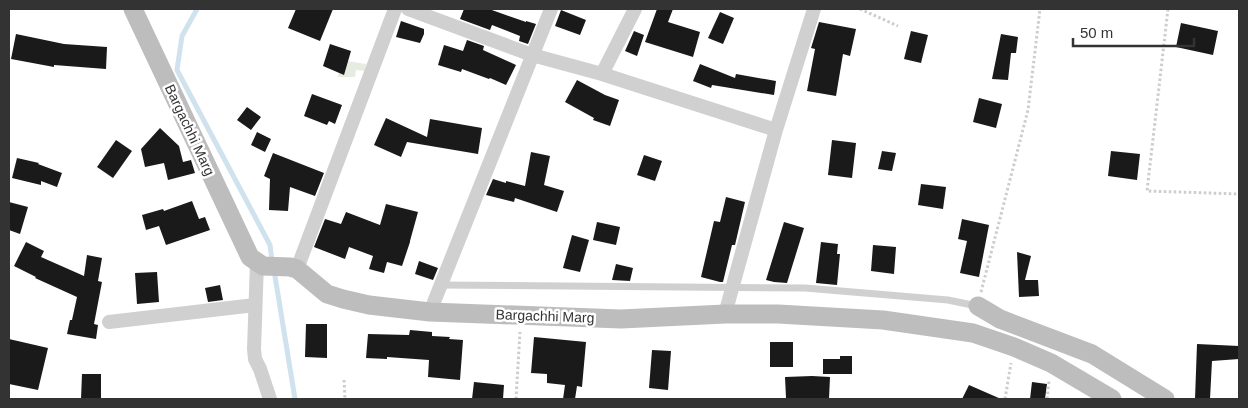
<svg xmlns="http://www.w3.org/2000/svg" width="1248" height="408" viewBox="0 0 1248 408" font-family="Arial,sans-serif">
<style>
.green{fill:#e6ecdf}
.lines{fill:none;stroke-linecap:round;stroke-linejoin:round}
.stream{stroke:#cfe2ee;stroke-width:5}
.building{fill:#1a1a1a}
.path{stroke:#cdcdcd;stroke-width:3;stroke-dasharray:2.5 2.5;stroke-linecap:butt}
.lane{stroke:#d0d0d0;stroke-width:7}
.street{stroke:#d0d0d0;stroke-width:14}
.secondary{stroke:#bdbdbd;stroke-width:19}
.labels{text-anchor:middle;dominant-baseline:central;stroke-width:5;stroke-linejoin:round;paint-order:stroke}
.street-label{font-size:14px;fill:#333;stroke:#fff}
</style>
<rect width="100%" height="100%" fill="#fff"/>
<path class="green" d="M341 60 366 64 365 71 356 70 355 77H338Z"/>
<g class="lines">
<path class="stream" d="M197 9 182 36 177 70 270 245 272 261
M274 270 295 399"/>
</g>
<path class="building" d="M296 9H333L320 41 288 28Z
M464 9H489L526 22V21L536 24 528 44 519 41 520 36 492 25 490 30 460 19Z
M657 9H673L668 22 700 32 693 57 645 42Z
M561 10 586 20 580 35 555 26Z
M720 12 734 18 723 44 708 38Z
M401 21 424 29V34L420 43 396 37Z
M819 22 856 29 850 56 843 54 836 96 807 91 815 49 811 48Z
M1181 23 1218 31 1213 55 1176 47Z
M634 31 644 35 637 56 625 51Z
M911 31 928 35 921 63 904 59Z
M16 34 64 44 107 47 106 69 54 65V67L11 59Z
M1001 34 1018 37 1016 53H1011L1008 80 992 79Z
M467 40 484 46 483 50 516 65 506 85 490 78 489 79 462 69 461 72 438 65 444 45 463 51Z
M330 44 351 51 344 75 323 66Z
M700 64 735 78 736 74 776 81 774 95 712 85 711 88 693 81Z
M577 80 605 95 619 100 610 126 593 120 594 118 565 102Z
M312 94 342 105 335 124 329 121 327 125 304 116Z
M979 98 1002 104 996 128 973 122Z
M247 107 261 117 251 130 237 120Z
M386 118 427 137 430 119 482 128 478 154 407 142 401 157 374 145Z
M160 128 179 146 183 162 191 160 195 173 168 180 164 163 145 167 141 149Z
M257 132 271 139 265 152 251 145Z
M116 140 132 151 113 178 97 167Z
M832 140 856 143 852 178 828 175Z
M882 151 896 153 892 171 878 169Z
M1111 151 1140 154 1137 180 1108 176Z
M531 152 550 156 544 185 564 191 557 212 515 198 514 202 486 195 493 179 506 183V181L525 186Z
M273 153 324 173 315 196 290 187 288 211 269 210 270 179 264 176Z
M644 155 662 161 655 181 637 175Z
M17 158 39 163 38 164 62 173 57 187 41 181V185L12 178Z
M921 184 946 187 943 209 918 205Z
M726 197 745 202 735 245H732L723 282H720L701 277 714 221 720 222Z
M192 201 199 219 205 217 210 230 166 245 159 226 146 230 142 215 163 209 164 211Z
M9 202 28 207 20 234 9 230Z
M386 204 418 212 410 241V242L402 266 387 262 384 273 369 269 373 256 349 247 345 259 314 247 325 219 341 224 346 212 380 225Z
M962 219 989 225 979 277 960 273 967 241 958 239Z
M597 222 620 227 616 245 593 240Z
M784 222 804 228 787 283 774 282 766 280Z
M572 235 589 240 580 272 563 268Z
M26 242 44 251 41 257 84 276 87 255 102 258 98 281 102 282 94 324 98 325 96 339 67 334 70 320H72L77 297 35 278 36 277 14 266Z
M821 242 838 244 837 254H840L837 285 816 283Z
M873 245 896 247 894 274 871 271Z
M1017 252 1031 256 1025 280H1038L1039 296 1019 297Z
M419 261 438 268 433 280 415 274Z
M616 264 633 268 630 281 612 280Z
M157 272 159 302 137 304 135 273Z
M220 285 223 300 208 302 205 288Z
M306 324H327V358L305 357Z
M410 330 432 332V336L450 337 449 339 463 340 460 380 428 377 429 360 387 357V359L366 358 368 334 409 335Z
M534 337 586 342 582 387 577 386 575 399H563L565 385 547 383V374L531 373Z
M9 339 48 348 38 390 9 384Z
M770 342H793V367H770Z
M1197 344 1239 346V359L1212 361 1210 399H1195Z
M652 350 671 351 668 390 649 388Z
M840 356H852V374H823V359H840Z
M82 374H101V399H81Z
M812 376 830 377 829 399H789V398H786L785 377Z
M474 382 504 385 503 399H472Z
M1032 382 1047 384 1045 399H1030Z
M969 385 1001 399H962Z"/>
<g class="lines">
<path class="path" d="M860 9 898 26
M1168 9 1147 191 1239 194
M981 292 1028 110 1040 9
M344 380 345 399
M516 399 520 332
M1005 399 1011 363
M1047 399 1049 381"/>
<path class="lane" d="M441 285 805 288 948 300 977 306"/>
<path class="street" d="M408 9 532 55 602 74 776 130
M602 74 635 9
M257 262 254 349 255 359 260 369 270 399
M297 269 395 9
M430 312 551 9
M725 314 776 130 814 9
M109 322 255 305"/>
<path class="secondary" d="M133 9 250 257 257 262 263 266 290 267 297 269 327 294 343 299 369 305 430 312 621 319 725 314H778L883 320 973 333 1014 347 1051 363 1112 399
M978 306 1000 319 1092 354 1165 399"/>
</g>
<g class="labels">
<g class="street-label">
<text transform="translate(190 130) rotate(65)">Bargachhi Marg</text>
<text transform="translate(545 316) rotate(2)">Bargachhi Marg</text>
</g>
</g>
<rect width="1248" height="408" fill="none" stroke="#333333" stroke-width="20"/>
<path d="M1073 38v8h121v-8" fill="none" stroke="#333333" stroke-width="2.5"/>
<text x="1080" y="38" font-size="15" fill="#333333" stroke="#ffffff" stroke-width="4" paint-order="stroke">50 m</text>
</svg>
